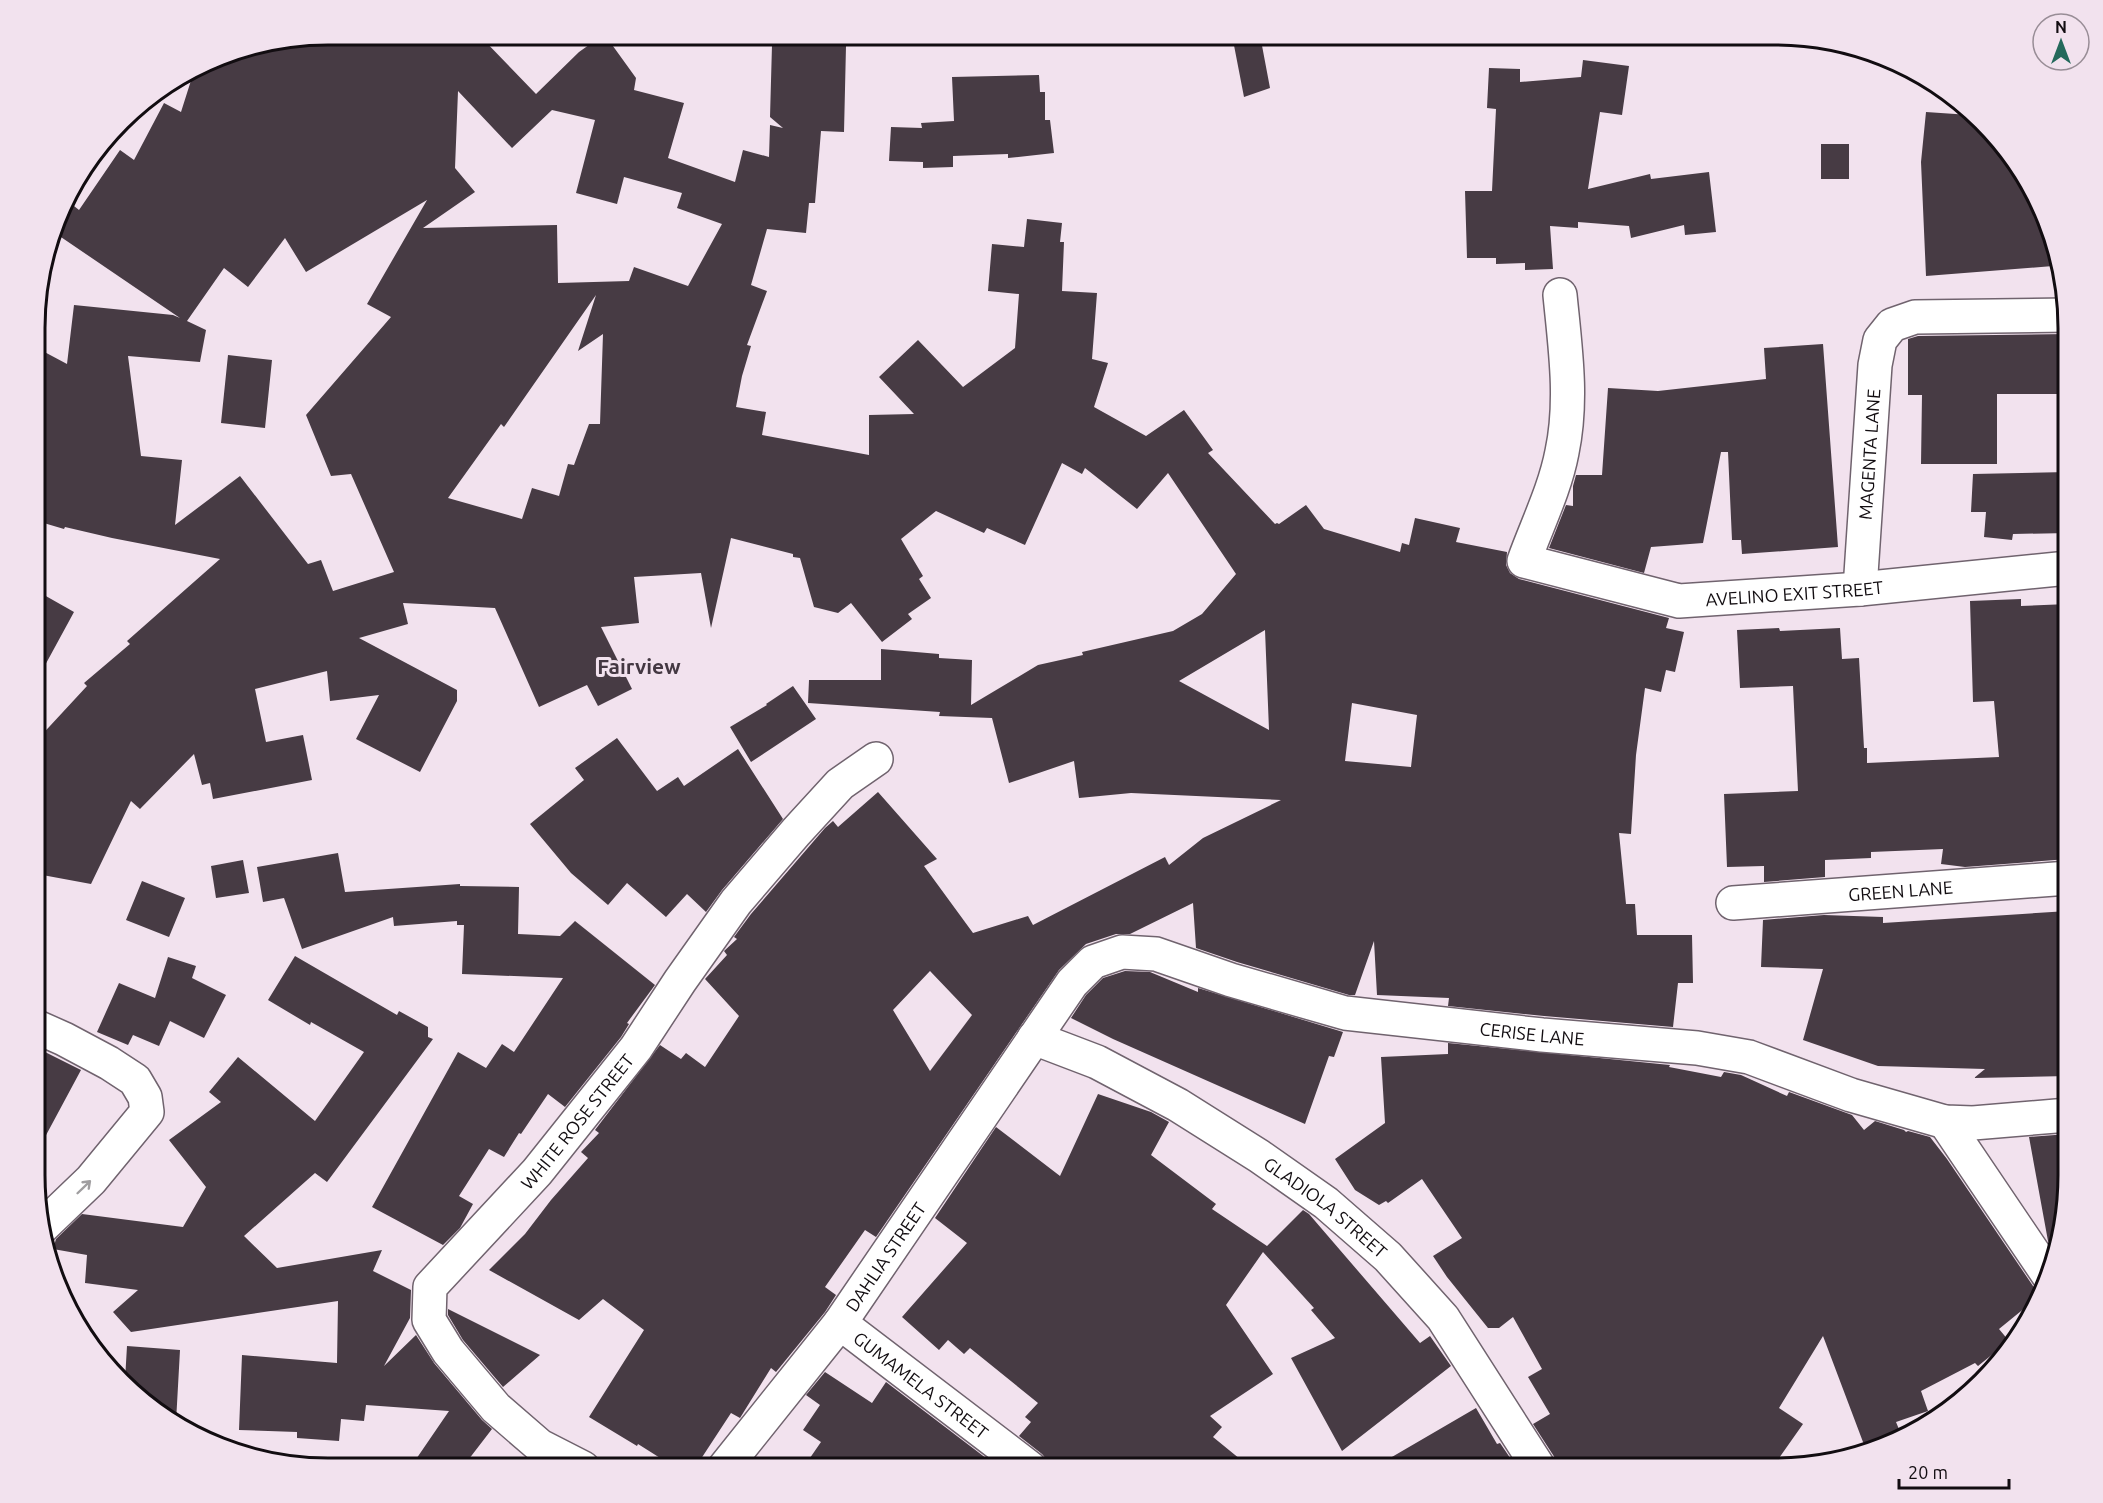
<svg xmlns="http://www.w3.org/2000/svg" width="2103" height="1503" viewBox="0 0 2103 1503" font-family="Ubuntu,sans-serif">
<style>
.building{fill:#473b44;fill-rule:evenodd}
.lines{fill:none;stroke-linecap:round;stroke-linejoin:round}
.minor-casing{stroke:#70636e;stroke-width:36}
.minor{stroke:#fff;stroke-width:33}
.oneway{stroke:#a09ea0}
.labels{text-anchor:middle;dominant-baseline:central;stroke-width:6;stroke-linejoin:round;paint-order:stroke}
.street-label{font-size:18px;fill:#120d11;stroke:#f2e2ee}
.quarter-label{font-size:21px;font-weight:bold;fill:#443842;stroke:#f2e2ee}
.rim{fill:none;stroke:#120d11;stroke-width:3}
</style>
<rect width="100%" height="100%" fill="#f2e2ee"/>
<path class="building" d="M328 34 405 35 425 39 427 35H479L536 94 579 52 603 35H605L636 78 634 90 684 103 668 158 735 182 743 150 769 157 770 125 783 128 770 117 772 45 846 46 844 132 821 131 815 203H809L806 233 767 229 751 285 767 291 747 345 751 346 742 376 736 407 766 412 762 435 869 455V415L914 414 879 377 918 340 963 387 1015 348 1019 294 988 291 992 244 1024 247 1027 219 1062 223 1060 242H1064L1062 291 1097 293 1092 359 1108 363 1094 407 1146 436 1184 410 1213 450 1208 453 1275 524 1277 523 1279 524 1306 505 1324 529 1400 552 1402 543 1409 545 1415 518 1460 528 1456 542 1507 552 1506 565 1510 573 1519 579 1669 618 1666 628 1684 632 1675 672 1666 670 1661 692 1645 688 1636 755 1631 834 1619 833 1626 904H1635L1637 935H1692L1693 983H1678L1673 1027 1544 1016 1448 1006 1449 998 1377 995 1374 941 1355 995H1349L1237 962 1196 948 1193 903 1130 934H1116L1086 944 1059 970 876 1237 865 1230 825 1287 836 1295 825 1312 776 1372 771 1368 740 1418 731 1413 695 1468H676L638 1444 637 1446 589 1417 644 1330 603 1299 579 1320 489 1270 525 1234 551 1200 588 1158 581 1152 599 1133 595 1130 660 1045 681 1059 686 1053 705 1067 739 1016 705 979 727 955 724 951 737 939 734 937 751 914 825 828 833 821 838 827 878 792 937 859 924 866 973 933 1028 916 1033 925 1165 857 1169 865 1203 838 1281 800 1131 793 1079 798 1074 761 1009 783 992 718 939 716 940 712 808 703 809 680H881V649L939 654V658L972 660 971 705 1038 665 1083 655 1082 652 1173 631 1202 614 1236 574 1168 473 1137 509 1085 468 1082 474 1062 463 1025 545 987 528 984 533 936 511 901 539 923 576 919 579 931 598 908 614 912 619 882 642 851 603 838 613 814 607 800 558 793 557V554L731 538 711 628 701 573 634 577 639 623 601 627 632 689 598 706 587 685 539 707 495 608 403 603 408 624 359 638 457 690V701L420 772 356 739 379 695 330 701 327 671 255 689 266 742 303 735 312 780 213 799 210 783 202 785 194 754 140 809 131 801 91 884 37 874 45 764 37 757V740L87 686 84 683 130 644 127 641 220 559 112 538 65 527 64 529 37 521V348L67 364 74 305 173 315 180 318 55 233 74 206 79 210 120 150 134 160 164 103 181 112 194 71 216 57ZM458 91 512 148 552 110 595 120 576 193 617 204 624 177 682 193 677 208 722 224 688 286 634 267 629 281 558 283 557 225 423 228 475 192 455 168ZM427 200 367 304 391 317 306 415 331 476 351 474 394 572 333 591 321 560 308 564 240 476 175 525 182 460 141 456 128 356 200 362 206 330 187 321 224 268 248 287 285 238 306 272ZM596 295 578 351 603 334 600 424H589L574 465 568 464 559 496 532 488 522 519 448 498 501 424 504 427ZM1265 630 1269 730 1179 681ZM1352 703 1417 715 1411 767 1345 761ZM930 971 972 1015 930 1071 893 1010Z
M1232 35H1260L1270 88 1244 97Z
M1583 60 1629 66 1622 115 1600 112 1588 189 1650 174 1651 179 1709 172 1716 232 1685 235 1684 225 1631 238 1629 226 1578 222V228L1550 226 1553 269 1525 270V263L1496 264V258H1467L1465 191H1492L1496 109 1487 108 1489 68 1520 69V82L1581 77Z
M1039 75 1040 92H1045V120H1050L1054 153 1008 158V154L953 156V167L923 168V162L889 161 891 127 922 128 921 123 954 121 952 77Z
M1926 112 1970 115 2038 198 2052 249 2053 266 1926 276 1921 162Z
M1821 144H1849V179H1821Z
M2068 334V394H1997V464H1921L1922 395H1908V339L1918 336Z
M1823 344 1838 547 1742 554 1741 540H1732L1728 452H1721L1703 543 1651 547 1644 573 1549 548 1566 505 1573 506V486L1576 475H1602L1608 388 1658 391 1766 379 1764 348Z
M228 355 272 360 265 428 221 423Z
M2068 472V533L2013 534 2012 540 1984 537 1986 512H1971L1973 474Z
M37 591 74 612 37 680Z
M2021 599V606L2068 604V689H2060L2068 780V859L1965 867 1941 864 1943 849 1871 852V858L1825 860V877L1764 882V866L1727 867 1724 794 1798 791 1793 686 1740 688 1737 630 1779 628 1780 631 1840 628 1842 659 1859 658 1864 748H1867V763L1999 757 1994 701 1973 702 1970 601Z
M793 686 816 719 751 762 730 727 767 705 766 704Z
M617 738 657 791 678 777 684 786 738 749 783 819 722 890 706 912 687 894 666 917 627 883 608 905 571 873 530 824 584 780 575 768Z
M338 853 345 892 460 884V886L519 887 518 934 560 936 575 921 655 985 627 1023 629 1024 621 1037 565 1107 548 1094 521 1134 519 1133 504 1157 489 1149 459 1196 473 1204 460 1228 443 1245 372 1207 458 1052 486 1068 502 1044 514 1052 563 978 462 974 464 925H457V921L394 926 393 917 302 949 284 898 263 902 257 867Z
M243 860 249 893 216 898 211 866Z
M142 881 185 898 169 937 126 920Z
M2068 911V1076L1974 1078 1985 1069 1878 1066 1803 1040 1823 969 1761 967 1763 920 1824 915 1883 917V923Z
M295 956 397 1015 399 1011 428 1027V1037L433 1039 327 1182 315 1173 244 1236 277 1268 382 1250 373 1271 411 1290 410 1318 384 1366 416 1335 434 1363 482 1420 492 1429 462 1468H410L449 1411 366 1405 364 1421 341 1419 339 1441 297 1438V1432L239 1430 242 1355 337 1363 338 1301 131 1332 113 1312 138 1290 85 1283 87 1255 53 1249 56 1239 82 1214 183 1227 206 1187 169 1140 221 1102 209 1092 238 1057 315 1121 364 1052 311 1022 310 1025 268 1000Z
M168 957 196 966 192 978 226 995 204 1038 170 1021 159 1046 133 1035 128 1045 97 1032 119 983 155 998Z
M1125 971 1150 972 1198 992V988L1343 1032 1334 1057 1329 1056 1305 1124 1113 1039 1071 1018 1086 995 1103 978Z
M1448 1043 1670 1065 1669 1067 1721 1077 1724 1072 1741 1075 1787 1096 1789 1092 1852 1115 1864 1130 1875 1121 1904 1130 1906 1132 1908 1131 1930 1137 1947 1159 2033 1286 2042 1294 1999 1329 2009 1341 1978 1366 1975 1363 1921 1391 1928 1411 1896 1422 1903 1439 1871 1451 1863 1442 1823 1336 1779 1408 1803 1424 1772 1468H1558L1555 1458 1533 1424 1550 1414 1528 1377 1542 1369 1513 1317 1499 1328H1488L1447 1277 1433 1256 1462 1238 1422 1179 1388 1203 1386 1201 1379 1205 1355 1190 1335 1159 1385 1123 1381 1057 1448 1054Z
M37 1048 81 1070 37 1152Z
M1098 1094 1151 1112 1169 1122 1151 1155 1216 1204 1212 1209 1267 1246 1303 1210 1309 1214 1420 1343 1430 1336 1451 1366 1342 1451 1291 1358 1335 1338 1311 1310 1314 1308 1263 1252 1226 1305 1273 1374 1210 1416 1222 1427 1213 1437 1251 1468H1048L1047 1460 1042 1454 1019 1436 1031 1422 1025 1417 1038 1403 970 1348 964 1354 948 1340 939 1350 902 1317 967 1243 935 1218 996 1127 1060 1176Z
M2068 1134V1194L2055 1251 2048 1241 2029 1137Z
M448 1309 540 1355 503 1387 463 1340 448 1315Z
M127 1346 180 1350 176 1422 149 1408 125 1380Z
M825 1372 872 1403 886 1382 999 1468H803L821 1442 803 1430 820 1405 806 1395Z
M1476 1408 1497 1444 1500 1443 1517 1468H1373Z"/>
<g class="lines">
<g class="minor-casing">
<g id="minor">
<path id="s1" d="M1560 295C1565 346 1573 400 1562 452 1555 489 1537 525 1524 561L1679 601 1860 589 2068 568"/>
<path id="s2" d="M1860 589 1875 365 1880 340 1892 325 1915 317 2068 315"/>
<path id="s3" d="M1733 903 2068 878"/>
<path d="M37 1027 64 1039 109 1063 135 1080 145 1097 147 1112 91 1180 42 1227"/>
<path id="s4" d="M1034 1038 1097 1062 1178 1105 1259 1156 1326 1203 1388 1257 1443 1318 1539 1468"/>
<path d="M1945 1122 2049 1276"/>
<path id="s5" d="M840 1323 1030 1468"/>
<path id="s6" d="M583 1468 540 1446 496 1408 448 1351 429 1320 430 1287 537 1172 636 1048 680 981 736 902 796 832 840 784 876 759"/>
<path id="s7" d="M724 1468 840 1323 1072 983 1093 962 1122 952 1156 954 1231 980 1345 1013 1542 1035 1697 1048 1749 1057 1851 1095 1945 1122 1973 1123 2068 1115"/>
</g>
</g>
<use href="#minor" class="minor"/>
</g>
<defs><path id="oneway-shaft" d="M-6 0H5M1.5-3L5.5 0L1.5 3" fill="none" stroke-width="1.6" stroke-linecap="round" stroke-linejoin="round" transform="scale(1.5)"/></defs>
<use class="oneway" href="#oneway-shaft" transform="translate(84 1187) rotate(-44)"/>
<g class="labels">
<g class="street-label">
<text stroke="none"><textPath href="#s2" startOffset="135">MAGENTA LANE</textPath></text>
<text stroke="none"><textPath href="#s1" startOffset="549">AVELINO EXIT STREET</textPath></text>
<text stroke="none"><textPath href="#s3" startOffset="168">GREEN LANE</textPath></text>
<text stroke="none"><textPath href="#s7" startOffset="1078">CERISE LANE</textPath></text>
<text stroke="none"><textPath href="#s6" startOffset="472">WHITE ROSE STREET</textPath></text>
<text stroke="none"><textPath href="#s4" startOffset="339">GLADIOLA STREET</textPath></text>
<text stroke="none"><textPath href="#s7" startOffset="266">DAHLIA STREET</textPath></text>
<text stroke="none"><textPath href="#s5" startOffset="102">GUMAMELA STREET</textPath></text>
</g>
<g class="quarter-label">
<text x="639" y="666">Fairview</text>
</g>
</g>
<path d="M0 0H2103V1503H0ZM328 45H1775A283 283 0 0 1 2058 328V1175A283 283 0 0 1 1775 1458H328A283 283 0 0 1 45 1175V328A283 283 0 0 1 328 45Z" fill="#f2e2ee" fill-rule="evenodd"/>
<path class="rim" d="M328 45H1775A283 283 0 0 1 2058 328V1175A283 283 0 0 1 1775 1458H328A283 283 0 0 1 45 1175V328A283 283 0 0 1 328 45Z"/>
<g transform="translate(2061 42)"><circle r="28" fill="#f2e2ee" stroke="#988d96" stroke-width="1.5"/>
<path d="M0-4.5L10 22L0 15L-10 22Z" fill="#24695b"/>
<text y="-9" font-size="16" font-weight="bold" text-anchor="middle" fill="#120d11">N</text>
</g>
<path d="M1899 1479v9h110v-9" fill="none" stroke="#120d11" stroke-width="3"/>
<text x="1908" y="1479" font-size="18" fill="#120d11" stroke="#f2e2ee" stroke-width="4.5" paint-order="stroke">20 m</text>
</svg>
